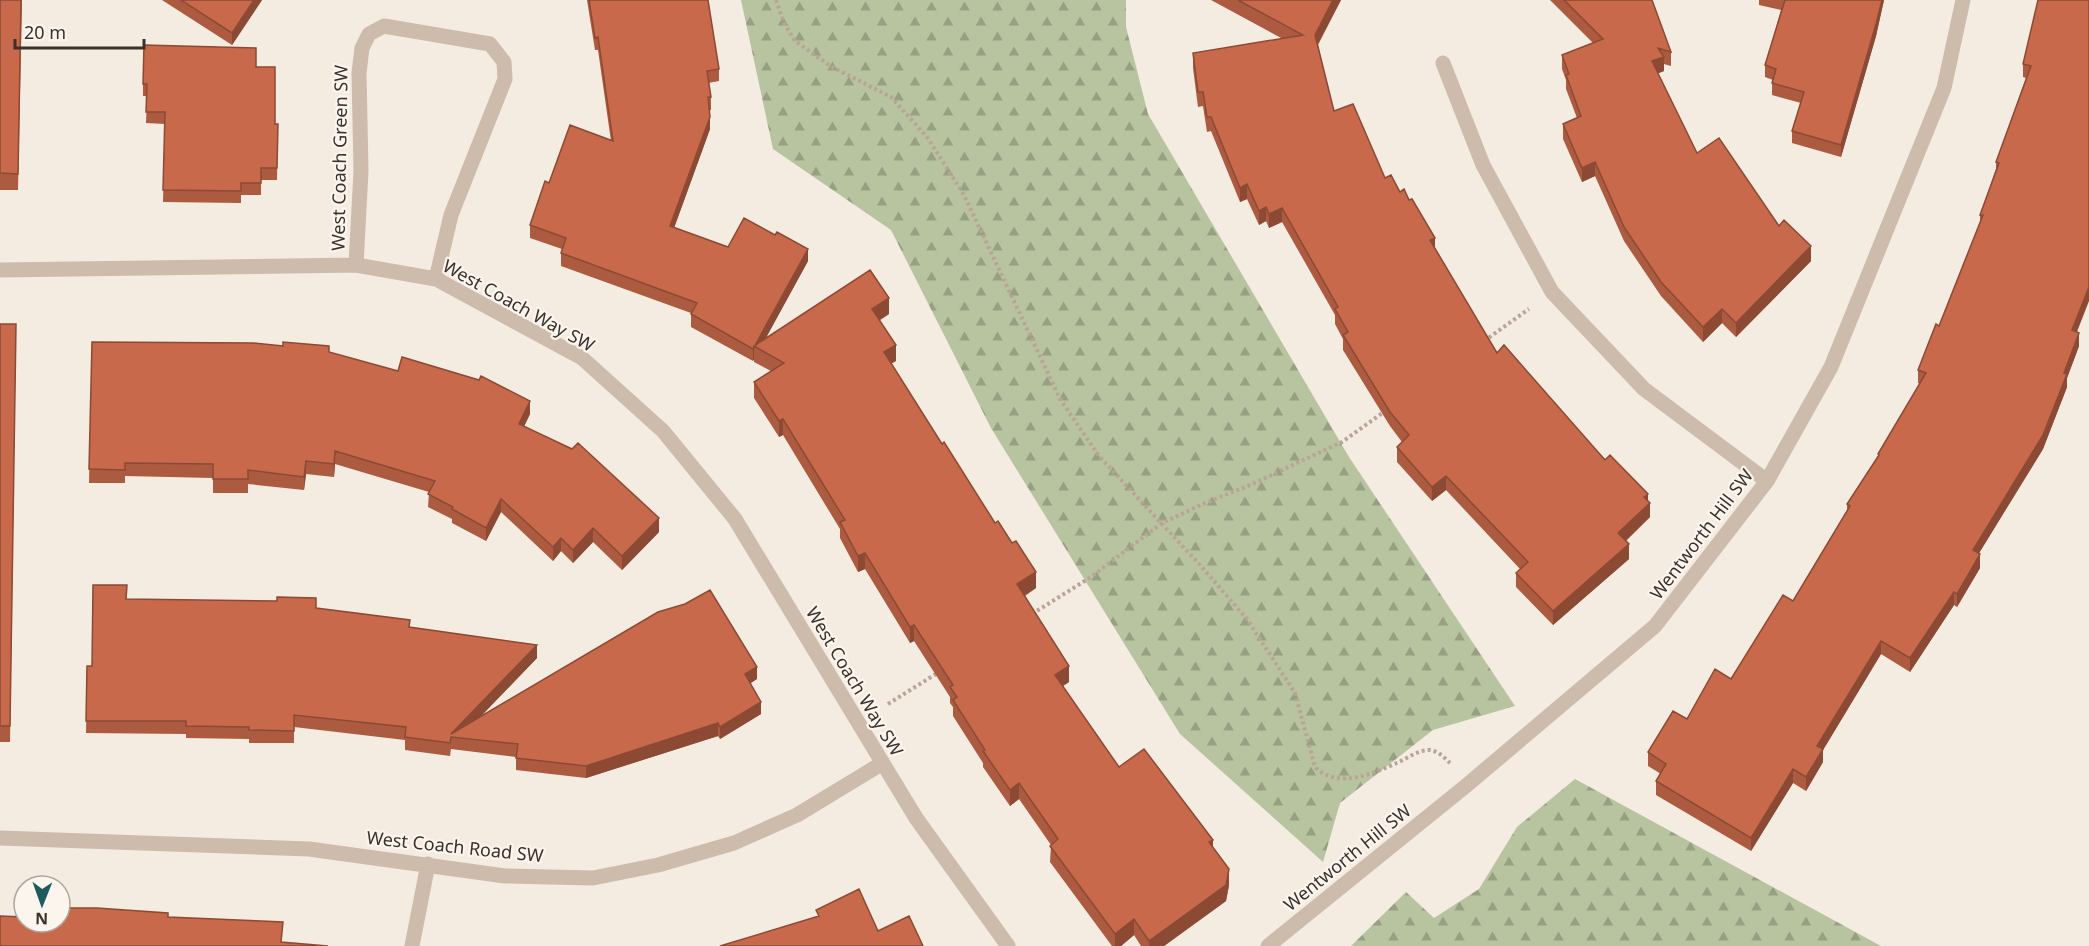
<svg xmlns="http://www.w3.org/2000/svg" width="2089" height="946" viewBox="0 0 2089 946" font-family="'Noto Sans',sans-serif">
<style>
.forest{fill:url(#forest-firs)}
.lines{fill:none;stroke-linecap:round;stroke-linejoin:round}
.path{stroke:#b9a596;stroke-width:4;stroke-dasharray:3 3;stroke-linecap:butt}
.minor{stroke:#cdbbac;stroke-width:15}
.wall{fill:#ac5a40}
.shaded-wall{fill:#8c4a34}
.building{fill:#c8694b;stroke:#8c4a34;stroke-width:1.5}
.labels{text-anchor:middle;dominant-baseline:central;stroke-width:4.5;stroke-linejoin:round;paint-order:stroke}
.street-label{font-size:18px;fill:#3b302b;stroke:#fbf5ee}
</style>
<defs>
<pattern id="forest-firs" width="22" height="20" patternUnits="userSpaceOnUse" patternTransform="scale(1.5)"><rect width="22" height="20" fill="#b8c4a0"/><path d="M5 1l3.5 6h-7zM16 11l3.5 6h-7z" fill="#97a083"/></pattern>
</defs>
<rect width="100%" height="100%" fill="#f4ebe1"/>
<path class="forest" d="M741 0H1126V27L1148 114 1349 457 1515 706 1433 730 1340 803 1323 862 1180 734 991 428 891 230 773 149Z
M1575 779 1881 946H1351L1406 892 1434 918 1479 889 1517 827Z"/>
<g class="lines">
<path class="path" d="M776 0 784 23 795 41 832 67 891 97 927 137 964 195 1060 399 1099 456 1200 565 1247 619 1295 693 1315 767C1338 790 1374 773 1399 762 1409 757 1419 750 1430 750 1438 751 1444 757 1450 763
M1484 341 1529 309
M1032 614 1091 577 1162 523 1203 504 1250 485 1342 442 1385 411
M888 704 939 672"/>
<path class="minor" d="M1443 63 1483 165 1552 292 1644 389 1767 481
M356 265 361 171 359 73 362 48 369 34 384 26 490 44 504 62 505 79 451 215 436 279
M0 270 356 265 436 279 582 358 663 431 735 519 916 818 1008 946
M0 838 309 849 505 876 593 878 658 865 734 843 797 815 881 764
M412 946 428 864
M1268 946 1467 785 1655 626 1767 481 1831 367 1944 88 1963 0"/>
</g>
<path class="wall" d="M0 0H22L18 190H0Z
M162 0H262L232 45Z
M587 0H708L719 69V81L708 83 711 97V110H709L710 129 674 228 728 247 808 261 765 339 889 314 880 320 896 361 891 363 942 444 1036 588 1025 596 1069 682 1063 686 1119 767 1213 848 1229 885 1226 901 1164 946H1141L1134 935 1121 946H1112L1050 862 1051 845 1019 799 1010 806 983 767V763L953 716V707L950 703V697L914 641 910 643 865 569 858 572 840 538V529L783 435 779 437 754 398V382L771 371 754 362V359L753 361 691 327V313L561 266V253L562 249 530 238V225L549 183 611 141 598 50H595Z
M1211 0H1341L1318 45 1334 111 1385 178 1409 200 1435 248 1497 353 1648 501 1650 517 1626 541 1629 559 1553 625 1516 587V573L1520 569 1446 490 1432 501 1397 462V447L1402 442 1390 426 1343 350V339L1335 324V315L1282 222 1269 228 1266 221 1259 225 1247 199 1240 202 1211 131 1207 132 1203 106 1198 107 1193 68V53L1283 39Z
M1550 0H1652L1671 52V66L1664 64V71L1658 73 1697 153 1779 226 1811 261 1736 337 1722 323 1703 342 1661 296 1624 241 1595 176 1582 182 1563 139V124L1577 118 1566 89V80L1562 69V55L1593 43Z
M1759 0H1884L1876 36 1841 157 1792 143V131L1801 103 1772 95V83L1773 80 1765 77V65L1781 10 1759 5Z
M2089 0V301L2077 332 2079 346 2067 378V387L2043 449 1979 553 1980 568 1957 607 1954 605 1910 672 1881 654 1823 750V762L1806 791 1793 783 1751 851 1656 795V781L1661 774 1648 766V752L1731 679 1793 601 1847 511V504L1878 457V454L1920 384 1918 383V370L1939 326 1980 222V215L1996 169V162L2026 78 2023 77V64Z
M256 67 275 124H278L277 180H261V195H241V203L163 202 165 124 146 123 147 96H143V84Z
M0 324H16L10 742H0Z
M92 342 329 352 530 414 524 426 659 532 622 570 593 542 573 563 561 551 553 561 501 512 486 541 452 523V519L428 507 429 492 335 464 334 477 306 474 304 490 248 484V493H213V478L125 476V483H89Z
M127 599 316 608 410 627 537 658 479 718 757 679 750 683 761 714 720 739 718 736 586 778 516 770V757L451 749 450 756 405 750V740L294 727V743H249V739L186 738V734L86 733 87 666H92Z"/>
<path class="shaded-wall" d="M254 0H262L232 45V33Z
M1333 0H1341L1315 49V35Z
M1882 0H1884L1876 36 1841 157V145Z
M1664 57V71L1652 76V61Z
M710 117V129L670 239V226Z
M1595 162V176L1582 182V168Z
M1247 184V199L1240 202V188Z
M1266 207V221L1259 225V211Z
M1282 208V222L1269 228V214Z
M1435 238V252L1430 240Z
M1811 246V261L1736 337V323Z
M808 249V261L760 349 754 346Z
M2089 287V300L2072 343V330Z
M889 298V314L872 325V309Z
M1722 309V323L1703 342V327Z
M2079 333V346L2067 378V387L2043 449 1973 563V550L2064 373Z
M896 345V361L884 368V352Z
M754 347V359L753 361V349Z
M530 401V414L519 437V424Z
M783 419V435L779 437V421Z
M335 451V464L334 477V464Z
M306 461V474L304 490V477Z
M1446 476V490L1432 501V487Z
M1648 494V505L1650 503V517L1618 548V533L1644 497Z
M501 499V512L486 541V528Z
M659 518V532L622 570V556Z
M593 528V542L573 563V550Z
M561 538V551L553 561V547Z
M1629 544V559L1553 625V611Z
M865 553V569L858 572V556Z
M1980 554V568L1957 607V594Z
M1036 572V588L1017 600V584Z
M1954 592V605L1910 672V658Z
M914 625V641L910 643V627Z
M1881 641V654L1823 750V762L1806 791V777L1817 746Z
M537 645V658L460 738 451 734Z
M1069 666V682L1055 691V675Z
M757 667V679L745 687V674Z
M761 702V714L720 739V727Z
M718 723V736L586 778V766Z
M1793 769V783L1751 851V838Z
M1019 783V799L1010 806V790Z
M1213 840V856L1209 842Z
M1229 869V885L1226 901 1164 946H1149V941Z
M1134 919V935L1121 946H1115V934Z"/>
<path class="building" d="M0 0H21L18 174 0 173Z
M181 0H254L232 33Z
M589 0H708L719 69 707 71 711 97H708L710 117 670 226 728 247 744 218 775 235 777 232 808 249 753 349 691 314 697 303 561 253 566 238 530 225 545 181 549 183 570 125 613 141 598 37 595 38Z
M1238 0H1333L1315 35 1334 111 1353 104 1385 178 1391 175 1400 192 1404 189 1409 200 1412 199 1435 238 1430 240 1497 353 1504 345 1605 460 1610 455 1648 494 1644 497 1650 503 1618 533 1629 544 1553 611 1516 573 1528 562 1446 476 1432 487 1397 447 1409 435 1390 412 1343 335 1348 332 1335 309 1338 307 1282 208 1269 214 1266 207 1259 211 1247 184 1240 188 1211 117H1207L1203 92H1198L1193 53 1303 35Z
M1564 0H1652L1671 52 1658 48 1664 57 1652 61 1697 153 1719 138 1779 226 1784 220 1811 246 1736 323 1722 309 1703 327 1661 282 1624 227 1595 162 1582 168 1563 124 1581 116 1566 75 1569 74 1562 55 1603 39Z
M1785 0H1882L1876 24 1841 145 1792 131 1804 92 1772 83 1776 69 1765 65Z
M2038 0H2089V287L2072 330 2079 333 2064 373 2067 374 2043 435 1973 550 1980 554 1957 594 1954 592 1910 658 1881 641 1817 746 1823 749 1806 777 1793 769 1751 838 1656 781 1666 764 1648 752 1673 711 1687 719 1715 669 1731 679 1783 595 1793 601 1850 506 1847 504 1879 455 1878 454 1926 373 1918 370 1936 324 1939 326 1983 215H1980L1999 163 1996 162 2031 66 2023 64Z
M144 45 256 48V67H275V124H278L277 168H261V183H241V191L163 190 165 112H146L147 84H143Z
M870 270 889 298 872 309 896 345 884 352 942 444 944 442 995 523 998 521 1012 543 1016 541 1036 572 1017 584 1069 666 1055 675 1119 767 1144 749 1213 840 1209 842 1229 869 1226 885 1149 941 1134 919 1115 934 1050 846 1058 839 1019 783 1010 790 983 751 985 750 953 700 957 697 950 687 953 685 914 625 910 627 865 553 858 556 840 522 845 520 783 419 779 421 754 382 784 363 754 346Z
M0 324H16L10 726H0Z
M92 342 253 343 283 346V342L329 346V352L398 371 402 357 479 380 481 376 530 401 519 424 572 449 578 443 659 518 622 556 593 528 573 550 561 538 553 547 501 499 486 528 452 509 453 507 428 494 435 481 335 451 334 464 306 461 304 477 248 470V479H213V464L125 463V470L89 469Z
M93 585H127L126 599 277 601V597L316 598V608L410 620 409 627 537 645 451 734 658 612 685 604 710 590 757 667 745 674 761 702 720 727 718 723 586 766 516 758 518 744 451 737 450 743 405 737 406 727 294 715V731L249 730V727L186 726V721H86L87 666H92Z
M859 889 878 931 909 916 923 946H720L819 916 816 910Z
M65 908H97L168 913V917L261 921 283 922 281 942 328 946H0V916L24 917V922H60V917H64Z"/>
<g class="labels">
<g class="street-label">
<text transform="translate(339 158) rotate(-89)">West Coach Green SW</text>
<text transform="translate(519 305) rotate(29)">West Coach Way SW</text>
<text transform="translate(1701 534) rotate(-53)">Wentworth Hill SW</text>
<text transform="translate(855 681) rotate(59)">West Coach Way SW</text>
<text transform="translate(455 846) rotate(6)">West Coach Road SW</text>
<text transform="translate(1347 857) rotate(-39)">Wentworth Hill SW</text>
</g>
</g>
<g transform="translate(42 904) rotate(181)"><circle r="28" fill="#fbf5ee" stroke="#aea6a0" stroke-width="1.5"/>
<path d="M0-4.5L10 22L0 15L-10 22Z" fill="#1f5a5e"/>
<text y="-9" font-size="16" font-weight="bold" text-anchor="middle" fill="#3b302b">N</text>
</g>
<path d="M15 39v9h129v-9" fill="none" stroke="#3b302b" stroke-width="3"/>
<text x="24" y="39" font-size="18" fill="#3b302b" stroke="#fbf5ee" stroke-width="4.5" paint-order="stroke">20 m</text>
</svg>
